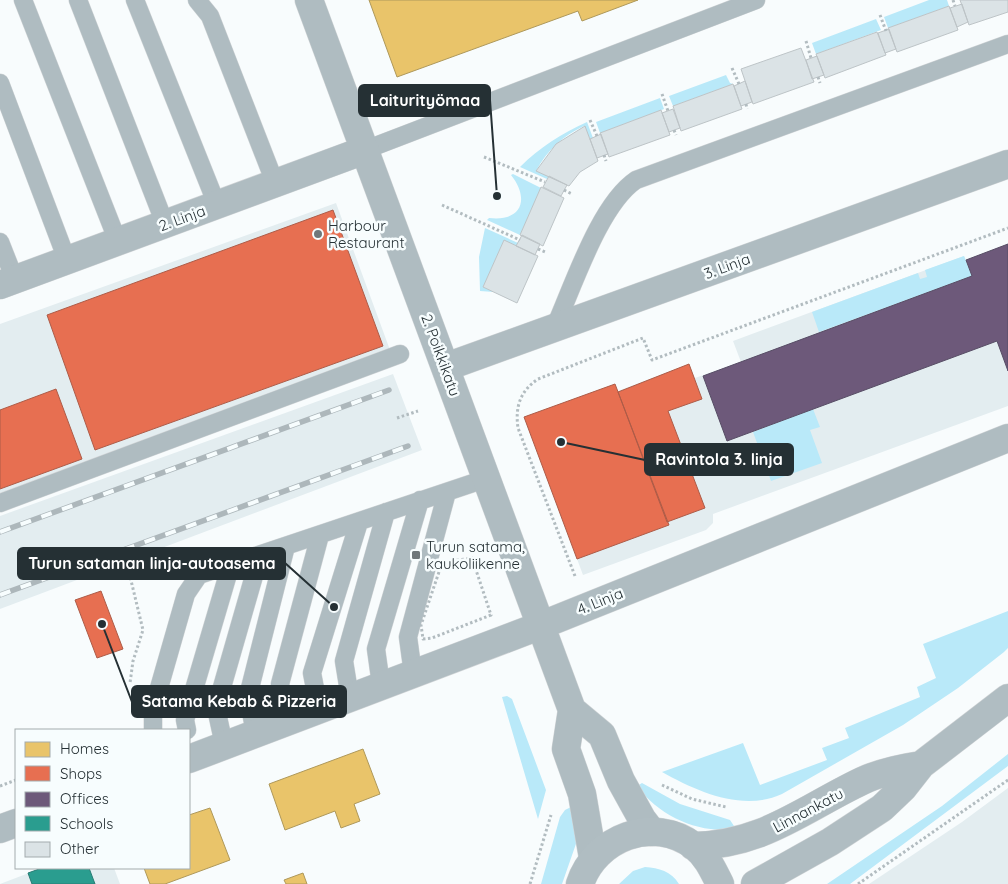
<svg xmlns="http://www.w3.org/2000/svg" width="1008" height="884" viewBox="0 0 1008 884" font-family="Quicksand,sans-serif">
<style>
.built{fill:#e3edf0}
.green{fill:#b9e9f9}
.homes{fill:#e9c46a;stroke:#ae985a}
.shops{fill:#e76f51;stroke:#ad5c48}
.offices{fill:#6d597a;stroke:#574d65}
.schools{fill:#2a9d8f;stroke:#287c74}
.building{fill:#dbe3e6;stroke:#bdc4c7}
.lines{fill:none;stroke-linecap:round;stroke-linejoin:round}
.lane-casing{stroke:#d3d6d8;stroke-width:19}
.street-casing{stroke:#d3d6d8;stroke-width:29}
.primary-casing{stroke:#d3d6d8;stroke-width:29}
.path{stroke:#b2bcc0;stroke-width:3;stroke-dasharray:2.5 2.5;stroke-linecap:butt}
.lane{stroke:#afbcc1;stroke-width:18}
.street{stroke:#afbcc1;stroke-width:28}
.primary{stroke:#b0bdc2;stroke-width:28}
.rail-casing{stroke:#adb7bb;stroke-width:5.5}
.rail{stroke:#f7fdfe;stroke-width:4;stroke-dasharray:11;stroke-linecap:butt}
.poi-dot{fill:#6f777a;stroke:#f7fdfe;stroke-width:2}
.labels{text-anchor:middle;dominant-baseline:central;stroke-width:5;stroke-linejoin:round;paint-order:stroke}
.street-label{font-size:15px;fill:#253034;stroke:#f7fdfe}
.poi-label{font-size:15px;fill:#253034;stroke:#f7fdfe;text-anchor:start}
.leader{fill:none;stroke:#253034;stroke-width:2}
.callout-dot{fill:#253034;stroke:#f7fdfe;stroke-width:2}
.callout{fill:#253034;stroke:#253034;stroke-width:2}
.callout-label{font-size:16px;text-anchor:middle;font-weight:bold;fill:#fff}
</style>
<rect width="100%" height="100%" fill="#f8fcfd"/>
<path class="built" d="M336 203 390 350 0 493V324Z
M1008 244V406L713 514V523L706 530 583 575 524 417 615 384 618 391 689 364 695 378 741 362 733 341 964 256 966 260Z
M393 374 422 450 0 609V516Z
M1008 788V884H869L962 822Z
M42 868H114L120 884H0Z"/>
<path class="green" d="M929 0H947L949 6 888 28 884 17Z
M876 19 881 30 816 54 812 43Z
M726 75 730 83 733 84 673 106 669 96Z
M660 98 664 109 600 133 596 122Z
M587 122 593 138 590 139 584 126C563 136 547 150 536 171L549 176 547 179 520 167C540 147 561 134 587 122Z
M513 174 541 188 520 235 487 220 489 218C522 222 530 199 511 175Z
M485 228 518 243 516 246 504 241 483 287 494 292 480 291 479 257Z
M964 256 972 276 819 332 812 312 918 273 920 279 927 277 925 270Z
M813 409 820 427 810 430 822 463 771 481 753 432Z
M1008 611V648L1004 652 958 688 903 725 782 794C743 812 698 792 662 772L743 743 760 785 827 760 822 748 849 738 845 728 920 697 917 687 936 678 923 644Z
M507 696 512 699 546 790 538 819 502 697Z
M1008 754V766L850 884H827L942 806Z
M642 783 680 804 730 820 736 829C699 834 660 817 637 786Z
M573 806 578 838 562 884H541L560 817 565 810Z
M645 867C659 868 671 871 679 884H619L633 871Z"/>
<path class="homes" d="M369 0H638L582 21 578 11 397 77Z
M363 749 380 794 354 804 360 821 341 828 335 811 285 830 269 784Z
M210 808 230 860 165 884H150L144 868H189V815Z
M303 873 307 884H286L284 880Z"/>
<path class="shops" d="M333 210 383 346 95 450 47 315Z
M689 364 702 399 668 411 705 508 667 522 618 392Z
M615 384 669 525 577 559 524 417Z
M56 389 82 459 0 489V410Z
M101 591 123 649 97 658 75 600Z"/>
<path class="offices" d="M1008 244V371L997 341 727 441 703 376 972 276 966 260Z"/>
<path class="schools" d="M42 868H89L95 884H32L28 873Z"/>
<path class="building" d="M960 0H1008V12L969 25Z
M962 4 968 22 957 27 950 8Z
M949 6 958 30 897 52 888 28Z
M889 29 896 49 885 53 878 33Z
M877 32 886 55 825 78 816 54Z
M801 48 814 82 753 104 741 69Z
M817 56 824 75 812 79 806 60Z
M745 81 752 102 741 106 734 86Z
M733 84 742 109 681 131 673 106Z
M673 109 680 128 669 132 662 113Z
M661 110 670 135 609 157 600 133Z
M585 126 598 161 580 172 569 186 536 171 556 144Z
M601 134 608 154 597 158 590 139Z
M549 176 567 185 561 196 543 187Z
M541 187 564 198 543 246 520 235Z
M522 235 540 244 535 255 516 246Z
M504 240 538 256 517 303 483 287Z"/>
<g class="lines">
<g class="lane-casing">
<path id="lane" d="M23 0 118 242
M78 0 165 224
M135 0 217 205
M197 0 210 16 275 183
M0 83 67 260
M365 150 756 0
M0 242 15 280
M554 329C573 287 599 205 636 180L1008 44
M0 503 400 354
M413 674 408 637 447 492
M381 685 376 649 420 500
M350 698 344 661 386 512
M319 709 312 673 359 522
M287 722 280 684 320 535
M153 730V709L186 594 199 575 488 478
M187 730 185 720 231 564
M255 733 248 696 286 546
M224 745 216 708 260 555"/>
</g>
<g class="street-casing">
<path id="street" d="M309 0 572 710 566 749 582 794 593 858
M0 285 365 150
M446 367 1008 164
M572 710 602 735 621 781 642 819 652 832
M189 759 542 625 1008 438
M0 829 16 823"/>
</g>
<g class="primary-casing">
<path id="primary" d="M693 846C763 845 803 809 862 781 881 772 901 768 921 765
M580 884C595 838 653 815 694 846 707 856 713 870 720 884
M755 884 830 842 882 808 903 788 921 765 1008 698"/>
</g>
<path class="path" d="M953 0 955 6
M880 15 886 31
M806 41 811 58
M732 68 739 84
M818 77 820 83
M662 94 668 111
M746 104 747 109
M590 120 597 136
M674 130 676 135
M604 155 606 161
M484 157 545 182
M564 190 572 194
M442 205 520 240
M538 249 545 252
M397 418 418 411
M472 558 491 615 432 638 423 639 421 625 440 569 451 561Z
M128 568 143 630 133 661 130 683
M575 576 518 428C515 407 520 391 538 379L643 338 652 360 1008 228
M662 785 692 799 726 807
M0 786 16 780
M530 884 551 815
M858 884 1008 780"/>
<use href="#lane" class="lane"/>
<use href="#street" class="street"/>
<use href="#primary" class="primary"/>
<g class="rail-casing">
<path id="rail" d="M0 532 389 390
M0 595 408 446"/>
</g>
<use href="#rail" class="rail"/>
</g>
<g class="poi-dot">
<circle cx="318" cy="234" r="5"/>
<rect x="411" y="550" width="10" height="10" rx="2.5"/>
</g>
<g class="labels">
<g class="street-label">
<text transform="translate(182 218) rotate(-20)">2. Linja</text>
<text transform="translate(727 266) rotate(-20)">3. Linja</text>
<text transform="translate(441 355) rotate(70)">2. Poikkikatu</text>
<text transform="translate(600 601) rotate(-22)">4. Linja</text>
<text transform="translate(808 810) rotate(-28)">Linnankatu</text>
</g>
<g class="poi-label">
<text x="328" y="225">Harbour<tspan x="328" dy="17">Restaurant</tspan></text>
<text x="426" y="546">Turun satama,<tspan x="426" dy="17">kaukoliikenne</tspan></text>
</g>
</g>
<path class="leader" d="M497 196L490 100M561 442L645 460M334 607L285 563M102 624L132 702"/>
<g class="callout-dot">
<circle cx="497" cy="196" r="5"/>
<circle cx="561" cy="442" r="5"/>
<circle cx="334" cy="607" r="5"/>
<circle cx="102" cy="624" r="5"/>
</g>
<g class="callout">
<rect x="359" y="85" width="131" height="31" rx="5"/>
<rect x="645" y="444" width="148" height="31" rx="5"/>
<rect x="18" y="548" width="267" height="31" rx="5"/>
<rect x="132" y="686" width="214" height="31" rx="5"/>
</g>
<g class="callout-label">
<text x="425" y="106">Laiturityömaa</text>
<text x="719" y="465">Ravintola 3. linja</text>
<text x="152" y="569">Turun sataman linja-autoasema</text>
<text x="239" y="707">Satama Kebab &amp; Pizzeria</text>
</g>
<rect x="15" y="729" width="175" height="140" fill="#f7fdfe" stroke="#a3abad"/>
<rect x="25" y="742" width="25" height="15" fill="#e9c46a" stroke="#a3abad"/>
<text x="60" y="754" font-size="15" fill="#253034">Homes</text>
<rect x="25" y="766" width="25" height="15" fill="#e76f51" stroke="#a3abad"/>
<text x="60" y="779" font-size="15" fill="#253034">Shops</text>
<rect x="25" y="792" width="25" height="15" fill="#6d597a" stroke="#a3abad"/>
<text x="60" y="804" font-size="15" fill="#253034">Offices</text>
<rect x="25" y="816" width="25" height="15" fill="#2a9d8f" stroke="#a3abad"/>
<text x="60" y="829" font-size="15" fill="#253034">Schools</text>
<rect x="25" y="842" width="25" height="15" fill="#dbe3e6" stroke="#a3abad"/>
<text x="60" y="854" font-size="15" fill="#253034">Other</text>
</svg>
